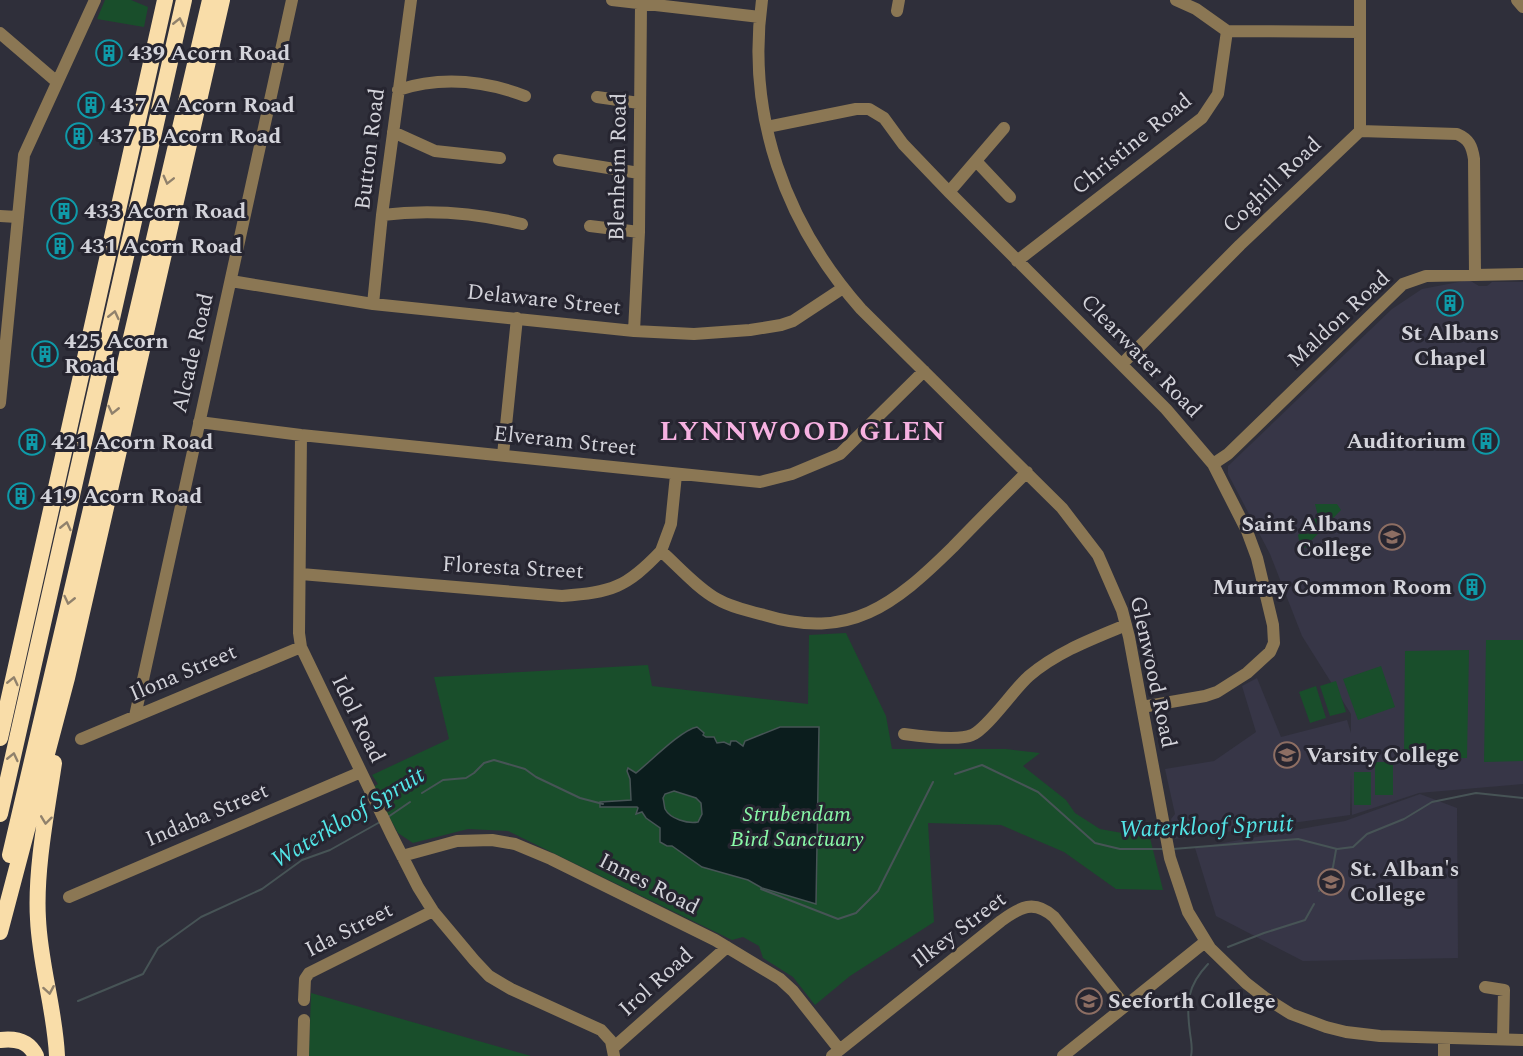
<svg xmlns="http://www.w3.org/2000/svg" width="1523" height="1056" viewBox="0 0 1523 1056" font-family="Spectral,serif">
<style>
.built{fill:#373647}
.green{fill:#194e2b}
.water{fill:#0b1d1d;stroke:#475456;stroke-width:1.5;fill-rule:evenodd}
.lines{fill:none;stroke-linecap:round;stroke-linejoin:round}
.stream{stroke:#475456;stroke-width:2}
.minor{stroke:#8b7754;stroke-width:12}
.highway{stroke:#f9dda9;stroke-width:16}
.oneway{stroke:#90816c}
.labels{text-anchor:middle;dominant-baseline:central;stroke-width:6;stroke-linejoin:round;paint-order:stroke}
.poi-label{font-size:22px;font-weight:bold;fill:#d3d3da;stroke:#262530;text-anchor:start}
.street-label{font-size:22px;fill:#d3d3da;stroke:#262530}
.park-label{font-size:22px;font-style:italic;fill:#89f9a8;stroke:#262530}
.water-label{font-size:24px;font-style:italic;fill:#53e5e7;stroke:#262530}
.district-label{font-size:28px;font-weight:bold;letter-spacing:1.5px;fill:#f6b1e1;stroke:#262530}
</style>
<rect width="100%" height="100%" fill="#2f2f3a"/>
<path class="built" d="M1469 280 1479 286H1487L1492 282H1523V784L1419 793 1352 815 1351 775 1350 815 1175 839 1171 819 1175 814 1165 769 1214 761 1256 732 1242 686 1257 678 1281 737 1347 720 1351 733V714L1302 636 1270 554 1228 474V466L1392 309 1422 289Z
M1420 794 1457 808 1458 958 1303 961 1216 916 1195 848 1345 821Z"/>
<path class="green" d="M105 0H131L148 7 144 27 97 19Z
M1315 504H1337L1341 510 1309 543 1310 545 1305 548 1299 540 1298 535 1318 516Z
M846 633 886 716 892 749H1006L1040 753 1023 766 1066 800 1075 813 1100 829 1150 838 1163 890 1116 889 1064 852 1001 825 928 823 934 922 850 976 815 1005 793 977 763 958 759 946 743 937 732 940 508 831 468 829 413 843 398 833 373 787 378 784 372 775 449 739 434 677 648 665 652 686 808 704 809 635Z
M1486 640H1523V761L1484 762Z
M1469 650 1467 758 1404 759 1405 651Z
M1381 666 1395 707 1358 720 1343 679Z
M1336 681 1346 712 1330 716 1320 686Z
M1316 686 1326 718 1310 723 1299 692Z
M1375 762H1393V795H1375Z
M1354 772H1371V805H1354Z
M311 993 531 1056H309Z"/>
<path class="water" d="M697 727 704 733 703 735 706 737H714L717 743 724 742 730 745 731 741H736L743 746 745 741 780 727H819L816 904 762 888 748 880 702 867 672 846H667L660 842V828L646 818 642 812 636 814 638 808 637 807H600V802L631 800 630 779 627 771 628 768 636 773C650 762 681 730 697 727ZM674 791 696 798 701 803 702 814 698 822C688 824 670 819 665 809 664 805 664 802 663 798L665 794Z"/>
<g class="lines">
<path class="stream" d="M955 774 982 765 1038 792 1095 843 1120 849H1164
M422 793 443 780 466 778 474 773 484 763 494 760 525 769 536 777 580 798 603 804
M388 817 410 802
M1173 849 1298 839 1337 849 1353 847 1367 834 1404 819 1432 802 1476 793 1523 798
M761 889 838 919 856 913 878 891 933 782
M1319 891 1333 867 1336 850
M1228 947 1264 933 1305 920 1314 904
M78 1001 143 974 158 948 201 917 262 889 302 860 330 850 380 822
M1191 1056C1193 1048 1191 1041 1190 1033 1186 1003 1187 986 1208 964"/>
<path class="minor" d="M612 0 760 17
M762 0C746 115 785 223 861 309L1062 508 1098 555 1122 610 1129 637 1170 858 1188 912 1210 948 1246 983 1264 997 1291 1014 1326 1027 1346 1032 1380 1036 1523 1040
M1176 0 1196 9 1227 31 1360 32
M1517 0 1523 7
M897 11 899 0
M0 33 57 82
M398 90C441 76 483 80 525 96
M597 97 639 103
M767 127 856 109H869L884 118 903 144 949 192 1166 409 1213 464 1247 531 1257 558 1273 625 1274 643 1270 652 1247 673 1217 692 1205 696 1142 707
M1360 131 1457 134C1469 139 1472 146 1474 159L1475 274
M393 132 435 151 500 158
M559 160 639 173
M976 161 1010 197
M949 192 1004 128
M382 215C429 209 477 213 522 224
M0 216 17 217
M590 226 639 232
M1017 261 1202 118 1218 94 1227 31
M231 281 373 304 634 331 694 334 750 330 781 325 793 321 843 288
M373 304 382 215 411 0
M634 331 639 232 641 4
M1122 364 1240 245 1360 131V0
M0 403 24 155 95 0
M199 422 301 435 760 482 792 474 840 454 924 371
M301 435 299 633 301 647 391 834 418 887 433 911 474 960 489 976 511 989 601 1030 611 1041 614 1056
M503 455 517 318
M1213 464 1228 454 1403 284 1426 276 1523 274
M661 551 671 524 676 475
M301 574 562 596C612 592 626 588 661 551 678 566 697 588 717 599 731 607 748 611 764 615 850 641 894 605 953 547 977 522 1002 497 1027 472
M135 716 292 0
M904 734C919 736 959 741 972 735 987 729 1014 689 1029 676 1057 652 1092 639 1126 625
M81 739 301 647
M402 856 457 841 492 840 515 844 551 859 715 940 780 979 793 991 839 1049
M69 897 361 772
M1485 987 1504 990 1503 1039
M304 1000 305 979 309 973 433 911
M613 1048 727 947
M303 1056 304 1020
M832 1056 1001 921C1020 907 1034 899 1054 917L1125 1006
M1063 1056 1205 942
M1444 1056V1038"/>
<path class="highway" d="M0 738 165 0
M54 763C47 810 35 871 38 919 40 965 55 1010 57 1056
M0 814 184 0
M10 855 210 0
M0 932 67 678 222 0
M0 1040C16 1038 29 1041 36 1056"/>
</g>
<defs><path id="oneway-chevron" d="M-2-3.5L2.5 0L-2 3.5" fill="none" stroke-width="1.6" stroke-linecap="round" stroke-linejoin="round" transform="scale(1.5)"/></defs>
<g class="oneway">
<use href="#oneway-chevron" transform="translate(179 22) rotate(-77)"/>
<use href="#oneway-chevron" transform="translate(168 180) rotate(104)"/>
<use href="#oneway-chevron" transform="translate(114 315) rotate(-77)"/>
<use href="#oneway-chevron" transform="translate(113 410) rotate(103)"/>
<use href="#oneway-chevron" transform="translate(66 526) rotate(-77)"/>
<use href="#oneway-chevron" transform="translate(69 600) rotate(103)"/>
<use href="#oneway-chevron" transform="translate(13 681) rotate(-77)"/>
<use href="#oneway-chevron" transform="translate(13 757) rotate(-77)"/>
<use href="#oneway-chevron" transform="translate(46 820) rotate(97)"/>
<use href="#oneway-chevron" transform="translate(49 990) rotate(80)"/>
</g>
<defs>
<g id="building-ring" transform="scale(1.35)"><circle r="9.5" fill="#262530" stroke="#0f9aa8" stroke-width="1.5"/><path d="M-4-6H4V6H1V3H-1V6H-4ZM-2.5-4.3h1.7v1.8h-1.7ZM.8-4.3h1.7v1.8H.8ZM-2.5-1h1.7V.8h-1.7ZM.8-1h1.7V.8H.8Z" fill="#0f9aa8"/></g>
<g id="school-ring" transform="scale(1.35)"><circle r="9.5" fill="#262530" stroke="#8d6e63" stroke-width="1.5"/><path d="M0-5L7-2L0 1L-7-2ZM-4 1L0 2.5L4 1V4Q0 6-4 4Z" fill="#8d6e63"/></g>
<g id="university-ring" transform="scale(1.35)"><circle r="9.5" fill="#262530" stroke="#8d6e63" stroke-width="1.5"/><path d="M0-5L7-2L0 1L-7-2ZM-4 1L0 2.5L4 1V4Q0 6-4 4Z" fill="#8d6e63"/></g>
</defs>
<g fill-rule="evenodd">
<use href="#building-ring" x="109" y="53"/>
<use href="#building-ring" x="91" y="105"/>
<use href="#building-ring" x="79" y="136"/>
<use href="#building-ring" x="64" y="211"/>
<use href="#building-ring" x="60" y="246"/>
<use href="#building-ring" x="1450" y="303"/>
<use href="#building-ring" x="45" y="354"/>
<use href="#building-ring" x="1486" y="441"/>
<use href="#building-ring" x="32" y="442"/>
<use href="#building-ring" x="21" y="496"/>
<use href="#school-ring" x="1392" y="537"/>
<use href="#building-ring" x="1472" y="587"/>
<use href="#university-ring" x="1287" y="755"/>
<use href="#school-ring" x="1331" y="882"/>
<use href="#school-ring" x="1089" y="1001"/>
</g>
<g class="labels">
<g class="poi-label">
<text x="128" y="53">439 Acorn Road</text>
<text x="110" y="105">437 A Acorn Road</text>
<text x="98" y="136">437 B Acorn Road</text>
<text x="84" y="211">433 Acorn Road</text>
<text x="80" y="246">431 Acorn Road</text>
<text x="1450" y="333" text-anchor="middle">St Albans<tspan x="1450" dy="25">Chapel</tspan></text>
<text x="64" y="341">425 Acorn<tspan x="64" dy="25">Road</tspan></text>
<text x="1466" y="441" text-anchor="end">Auditorium</text>
<text x="51" y="442">421 Acorn Road</text>
<text x="40" y="496">419 Acorn Road</text>
<text x="1372" y="524" text-anchor="end">Saint Albans<tspan x="1372" dy="25">College</tspan></text>
<text x="1452" y="587" text-anchor="end">Murray Common Room</text>
<text x="1306" y="755">Varsity College</text>
<text x="1350" y="869">St. Alban's<tspan x="1350" dy="25">College</tspan></text>
<text x="1108" y="1001">Seeforth College</text>
</g>
<g class="street-label">
<text transform="translate(1132 144) rotate(-39)">Christine Road</text>
<text transform="translate(370 149) rotate(-83)">Button Road</text>
<text transform="translate(618 167) rotate(-89)">Blenheim Road</text>
<text transform="translate(1272 185) rotate(-44)">Coghill Road</text>
<text transform="translate(544 300) rotate(6)">Delaware Street</text>
<text transform="translate(1339 319) rotate(-43)">Maldon Road</text>
<text transform="translate(193 353) rotate(-77)">Alcade Road</text>
<text transform="translate(1141 356) rotate(46)">Clearwater Road</text>
<text transform="translate(565 441) rotate(6)">Elveram Street</text>
<text transform="translate(513 568) rotate(3)">Floresta Street</text>
<text transform="translate(1153 672) rotate(78)">Glenwood Road</text>
<text transform="translate(183 673) rotate(-23)">Ilona Street</text>
<text transform="translate(358 719) rotate(64)">Idol Road</text>
<text transform="translate(207 815) rotate(-23)">Indaba Street</text>
<text transform="translate(649 884) rotate(27)">Innes Road</text>
<text transform="translate(349 930) rotate(-27)">Ida Street</text>
<text transform="translate(959 930) rotate(-37)">Ilkey Street</text>
<text transform="translate(656 982) rotate(-42)">Irol Road</text>
</g>
<g class="park-label">
<text x="797" y="814">Strubendam<tspan x="797" dy="25">Bird Sanctuary</tspan></text>
</g>
<g class="water-label">
<text transform="translate(348 818) rotate(-31)">Waterkloof Spruit</text>
<text transform="translate(1206 827) rotate(-2)">Waterkloof Spruit</text>
</g>
<g class="district-label">
<text x="803" y="431">LYNNWOOD GLEN</text>
</g>
</g>
</svg>
